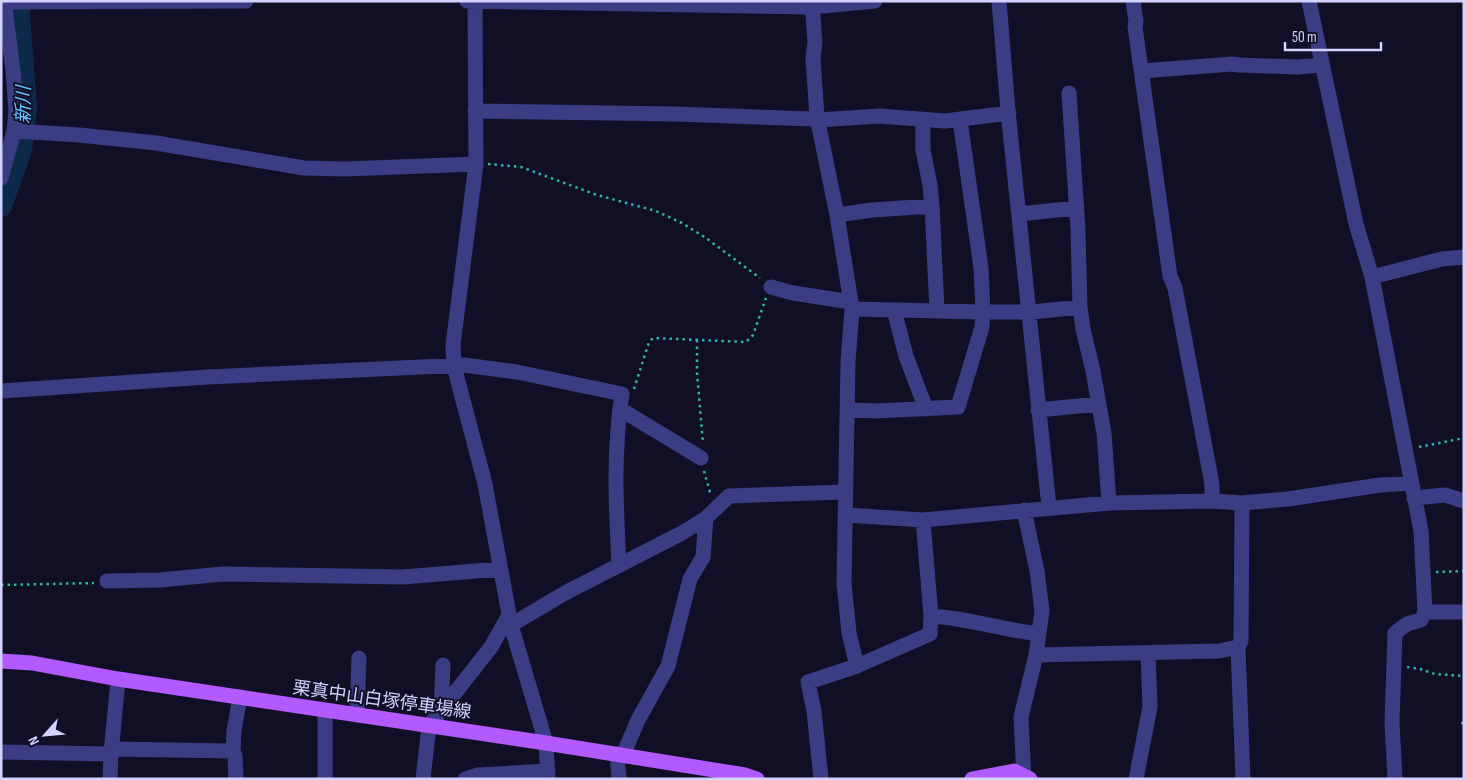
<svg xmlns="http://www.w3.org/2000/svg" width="1465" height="780" viewBox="0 0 1465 780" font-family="'Sofia Sans Condensed','Noto Sans JP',sans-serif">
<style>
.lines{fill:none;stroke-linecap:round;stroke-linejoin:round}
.river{stroke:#0d294a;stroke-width:22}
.path{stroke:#2fb6a3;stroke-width:2.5;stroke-dasharray:2.5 4;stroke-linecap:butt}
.minor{stroke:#3a3d84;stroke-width:15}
.major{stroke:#b35afe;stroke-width:15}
.labels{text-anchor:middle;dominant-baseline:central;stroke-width:4;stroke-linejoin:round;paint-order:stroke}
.street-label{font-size:18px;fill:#d4d3ff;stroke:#110f25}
.water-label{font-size:19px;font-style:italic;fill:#61c3fe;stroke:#110f25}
</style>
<rect width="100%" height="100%" fill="#110f25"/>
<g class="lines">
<path class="river" d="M1 206 21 150 26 108 18 1"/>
<path class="path" d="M488 164 521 167 597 195 656 211 682 223 706 238 760 278
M697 340V373L703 443
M634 389 649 342 653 338 746 342 753 335 766 298
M1419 447 1464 438
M704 471 710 492 712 493
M1436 572 1464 571
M1 585 94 583
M1407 667 1420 669 1435 674 1464 676
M1461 723H1464"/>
<path class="minor" d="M467 1 812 7 875 1
M812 1 815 43 813 58 817 117 837 215 852 309 848 362 844 583 849 633 857 666
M999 1 1008 111 1049 507
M1133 1 1136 21 1135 27 1170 276 1175 288 1212 484V501
M1309 1 1356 224 1372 277 1421 531 1425 612 1421 620 1407 624 1395 633 1392 722 1395 779
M4 2 246 1
M475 3 476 164 453 345 454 366 485 484 511 625 546 743 548 779
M1142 71 1232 64 1239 65 1297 67 1322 65
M1069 93 1078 230 1080 307 1083 329 1093 371 1104 433 1109 503
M475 111 676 114 813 119 817 117
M818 120 879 116 945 121 1009 113
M923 121V150L930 185 932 206 937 311
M14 131 79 135 156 143 304 168 345 169 476 164
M1 178 14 131 16 111 13 70 4 1
M1019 214 1076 208
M837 215 872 210 932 206
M1372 277 1442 259 1464 257
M771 287 793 293 851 302
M852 309 983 312 981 268 960 120
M894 310 906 356 926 409
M1 391 208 377 464 365 517 372 622 394C613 453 616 506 619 566
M620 409 701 458
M847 409 875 411 958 407 982 327 983 312H1032L1080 307
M1038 410 1099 404
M1414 498 1445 495 1464 501
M1242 503 1241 641 1238 647 1243 779
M1024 510 1037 571 1042 611 1036 655 1021 717 1024 779
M846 515 923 520 1109 503 1212 501 1242 503 1288 499 1380 485 1411 483
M107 581 160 580 223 574 403 577 500 569
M1425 612H1464
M931 616C968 618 1003 630 1039 634
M511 625 565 593 682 533 706 518 729 496 845 492
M1036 655 1219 651 1238 647
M441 711 443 665
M357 715 359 658
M111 749 233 751 234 731 240 697
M233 751 235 756 236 779
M1 752 111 754
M617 754 619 779
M623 755 638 720 668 666 690 579 703 557 706 518
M110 779 111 754 118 679
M325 779V711
M423 779 429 726 491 647 509 615
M465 779 477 775 548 771
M821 779 814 711 808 682 857 666 930 634 931 616 923 520
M1136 779 1150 707 1148 653"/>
<path class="major" d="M1 661 32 663 118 679 546 743 745 775 757 779
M972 779 1014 771 1030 779"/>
</g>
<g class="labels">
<g class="street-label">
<text transform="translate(382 700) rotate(8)">栗真中山白塚停車場線</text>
</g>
<g class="water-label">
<text transform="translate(24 105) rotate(-89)">新川</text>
</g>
</g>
<rect width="1465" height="780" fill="none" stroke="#d4d3ff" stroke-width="5"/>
<g transform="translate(45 735) rotate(243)" stroke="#110f25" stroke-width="4" paint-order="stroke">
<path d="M0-4L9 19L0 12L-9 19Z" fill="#d4d3ff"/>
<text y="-8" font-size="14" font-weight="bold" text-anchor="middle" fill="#d4d3ff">N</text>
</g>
<path d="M1285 42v8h96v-8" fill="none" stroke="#d4d3ff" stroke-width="2.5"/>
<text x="1292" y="42" font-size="15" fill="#d4d3ff" stroke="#110f25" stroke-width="4" paint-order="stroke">50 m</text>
</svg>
